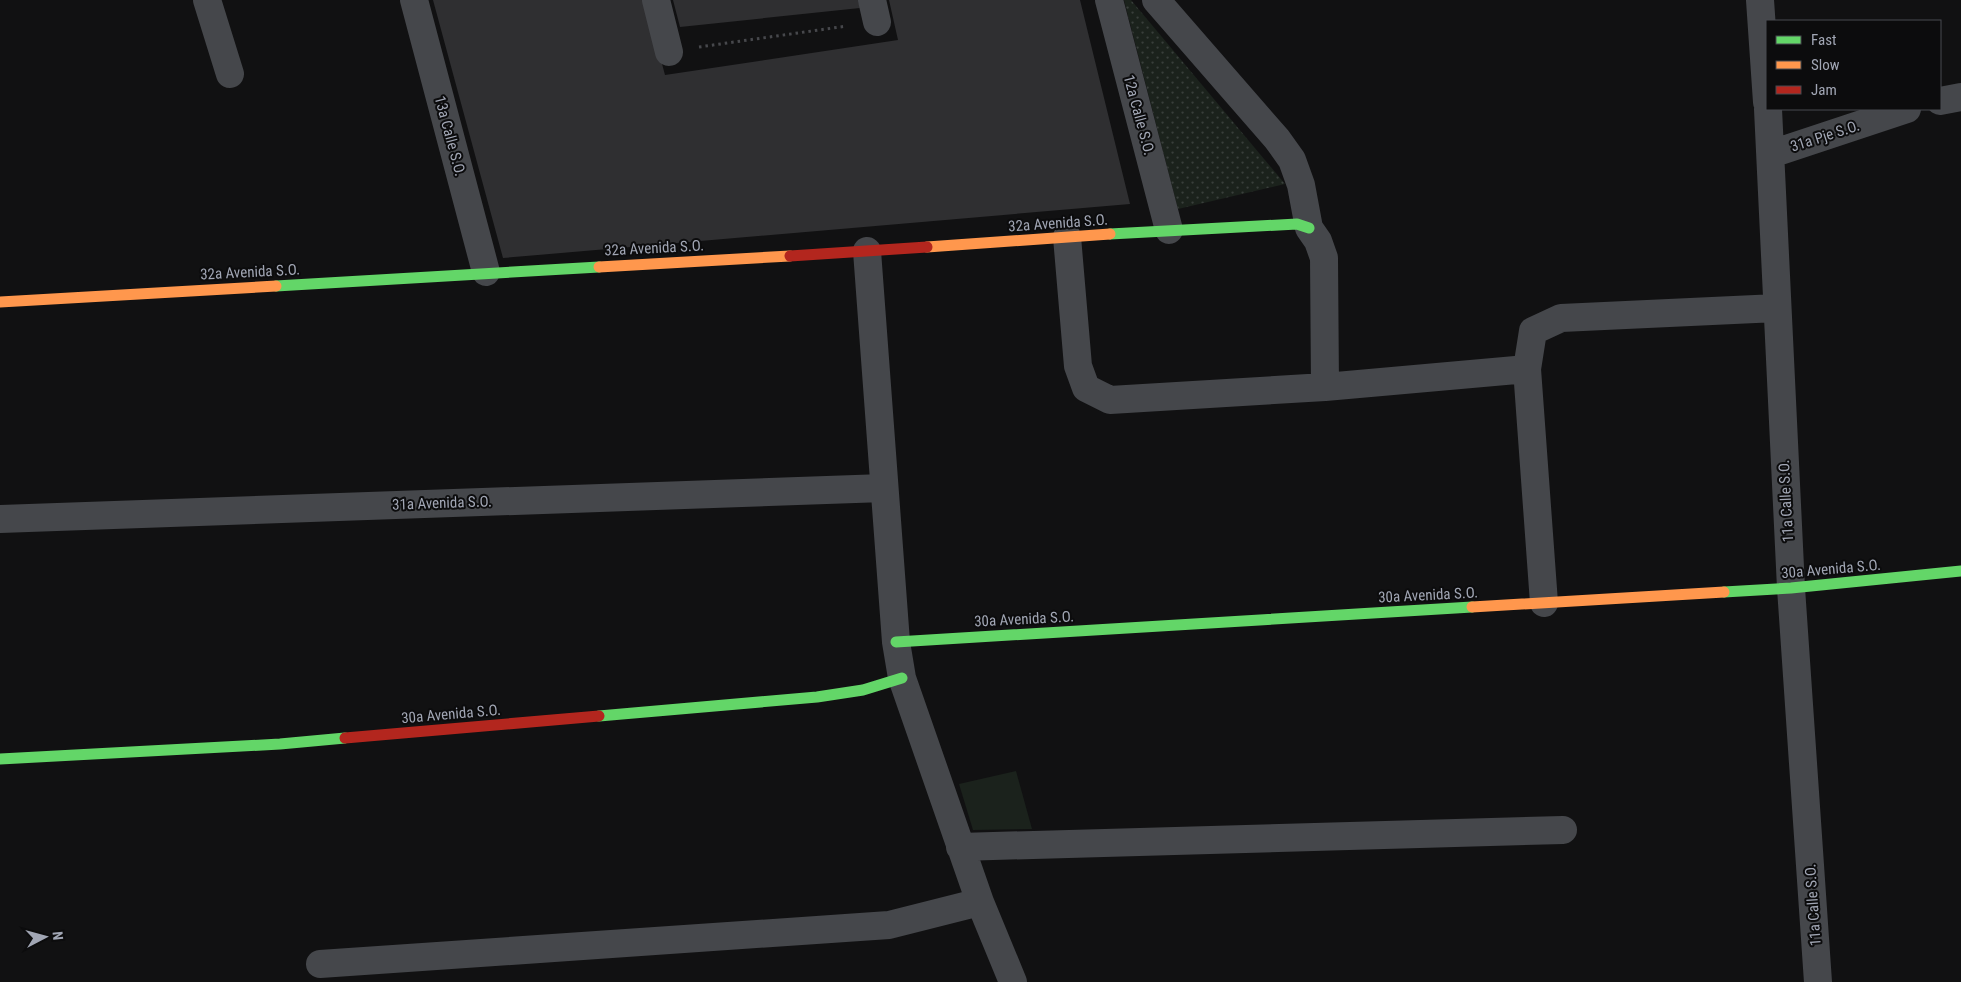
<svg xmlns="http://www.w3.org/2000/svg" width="1961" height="982" viewBox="0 0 1961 982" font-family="'Roboto Condensed',sans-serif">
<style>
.grass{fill:#1b221c}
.park{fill:url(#park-dots)}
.building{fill:#2f2f31}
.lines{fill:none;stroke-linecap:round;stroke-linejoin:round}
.path{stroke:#47484c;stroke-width:3;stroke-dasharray:2.5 4;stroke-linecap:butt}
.street{stroke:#45474b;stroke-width:28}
.fast{stroke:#63d668;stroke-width:11}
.slow{stroke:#ff974d;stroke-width:11}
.jam{stroke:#b3261e;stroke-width:11}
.labels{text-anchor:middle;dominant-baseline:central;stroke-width:4;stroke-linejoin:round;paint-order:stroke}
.street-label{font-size:15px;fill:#a1a6b4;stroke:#0c0c0d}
</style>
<defs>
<pattern id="park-dots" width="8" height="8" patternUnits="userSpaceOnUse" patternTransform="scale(1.25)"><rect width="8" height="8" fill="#1b221c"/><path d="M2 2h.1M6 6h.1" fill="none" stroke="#393f3b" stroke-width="1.8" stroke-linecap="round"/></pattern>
</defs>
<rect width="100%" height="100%" fill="#111112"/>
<path class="grass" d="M1016 771 1032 829 973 830 959 784Z"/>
<path class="park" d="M1124 0H1131L1285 184 1178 209Z"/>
<path class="building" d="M433 0H645L665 75 898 40 889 0H1080L1130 204 503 258Z
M673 0H858L860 8 680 27Z"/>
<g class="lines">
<path class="path" d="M699 47 847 26"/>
<path class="street" d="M207 0 230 74
M414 0 486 272
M656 0 669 52
M872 0 877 22
M1109 0 1169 230
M1156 0 1277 139 1292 160 1301 185 1309 228 1318 241 1324 258 1325 387
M1760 0 1767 102
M1940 101 1961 97
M1768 109 1791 588 1818 982
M1771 154 1907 109
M1067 237 1078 366 1086 388 1110 400 1325 387 1527 369
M867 251 896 642 902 678 980 902 1013 982
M0 519 884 488
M1544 603 1527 369 1533 331 1561 318 1777 308
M960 847 1563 830
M320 964 889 925 980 902"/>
<path class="fast" d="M1110 234 1297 224 1309 228
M276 286 599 267
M1724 592 1791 588 1961 571
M896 642 1472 607
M599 716 817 697 863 690 902 678
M0 759 280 744 345 738"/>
<path class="slow" d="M927 247 1110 234
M599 267 790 256
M0 302 276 286
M1472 607 1724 592"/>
<path class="jam" d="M790 256 927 247
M345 738 599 716"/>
</g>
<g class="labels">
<g class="street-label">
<text transform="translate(1139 115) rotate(75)">12a Calle S.O.</text>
<text transform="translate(450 136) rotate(75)">13a Calle S.O.</text>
<text transform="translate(1825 136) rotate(-18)">31a Pje S.O.</text>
<text transform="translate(1058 223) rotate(-4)">32a Avenida S.O.</text>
<text transform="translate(654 248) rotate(-3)">32a Avenida S.O.</text>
<text transform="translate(250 272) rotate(-3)">32a Avenida S.O.</text>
<text transform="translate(1786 501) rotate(-93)">11a Calle S.O.</text>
<text transform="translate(442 503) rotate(-2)">31a Avenida S.O.</text>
<text transform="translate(1831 569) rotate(-5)">30a Avenida S.O.</text>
<text transform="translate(1428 595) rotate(-3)">30a Avenida S.O.</text>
<text transform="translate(1024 619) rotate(-3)">30a Avenida S.O.</text>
<text transform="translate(451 714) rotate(-5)">30a Avenida S.O.</text>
<text transform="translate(1813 905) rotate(-94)">11a Calle S.O.</text>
</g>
</g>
<rect x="1766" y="20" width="175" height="90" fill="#0c0c0d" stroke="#484a50"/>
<rect x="1776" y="36" width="25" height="8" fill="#63d668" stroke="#484a50"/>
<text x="1811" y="45" font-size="15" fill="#a1a6b4">Fast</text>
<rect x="1776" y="61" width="25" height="8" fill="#ff974d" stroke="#484a50"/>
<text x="1811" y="70" font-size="15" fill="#a1a6b4">Slow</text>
<rect x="1776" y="86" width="25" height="8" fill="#b3261e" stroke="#484a50"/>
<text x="1811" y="95" font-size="15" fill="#a1a6b4">Jam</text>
<g transform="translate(45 937) rotate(84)" stroke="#0c0c0d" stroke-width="4" paint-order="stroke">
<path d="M0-4L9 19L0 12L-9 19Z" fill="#a1a6b4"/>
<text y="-8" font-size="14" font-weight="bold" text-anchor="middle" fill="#a1a6b4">N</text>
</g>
</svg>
